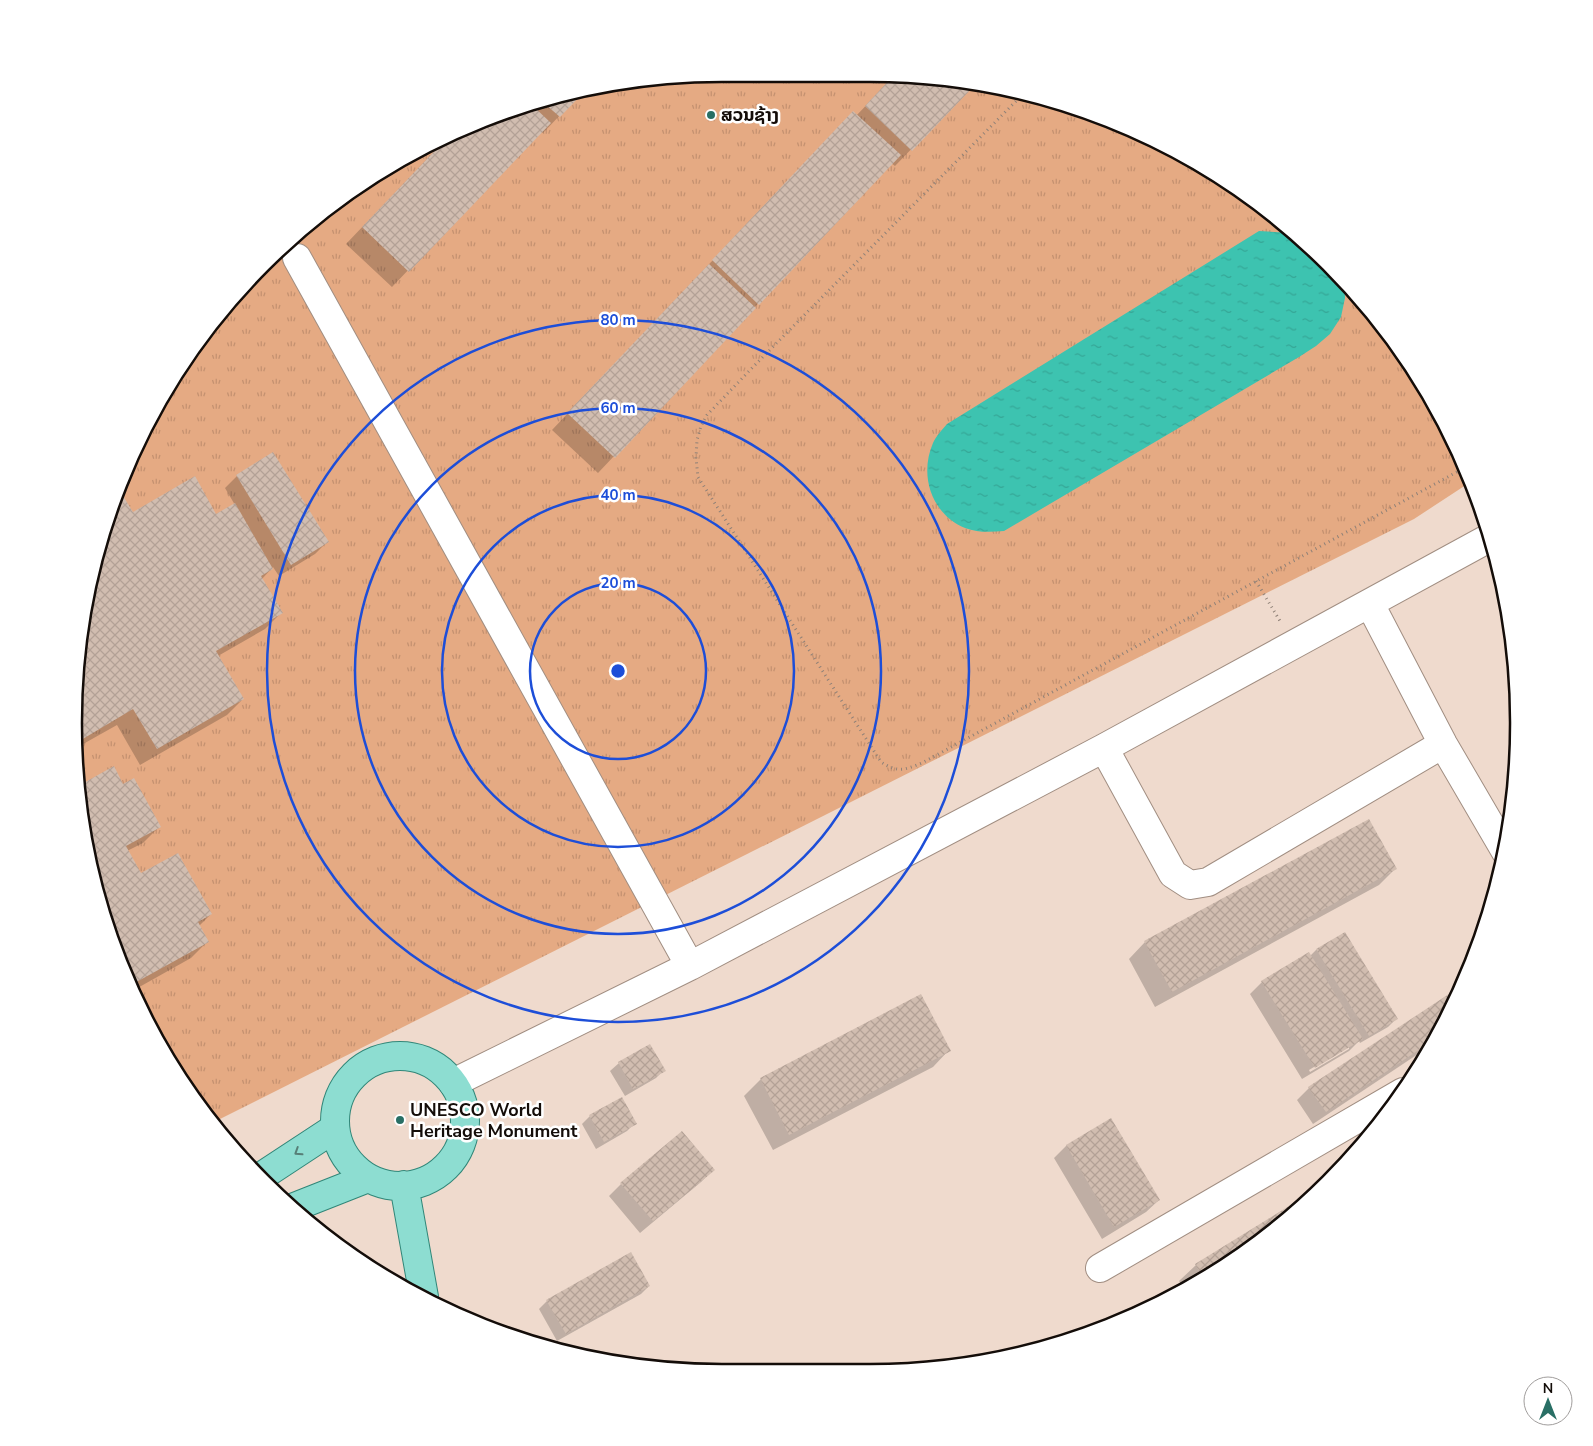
<svg xmlns="http://www.w3.org/2000/svg" width="1593" height="1446" viewBox="0 0 1593 1446" font-family="'Nunito Sans','Noto Sans Lao',sans-serif">
<style>
.park{fill:url(#park-tufts)}
.water{fill:url(#water-ripples)}
.shadow{fill:#0003;fill-rule:evenodd}
.building{fill:url(#building-cross-hatch)}
.lines{fill:none;stroke-linecap:round;stroke-linejoin:round}
.minor-casing{stroke:#a18e82;stroke-width:30}
.major-casing{stroke:#318678;stroke-width:30}
.path{stroke:#8f8177;stroke-width:3;stroke-dasharray:1 4;stroke-linecap:butt}
.minor{stroke:#fff;stroke-width:28}
.major{stroke:#8dddd1;stroke-width:28}
.oneway{stroke:#577f77}
.ring{fill:none;stroke:#1d4ed8;stroke-width:2.5}
.poi-dot{fill:#296f65;stroke:#fff;stroke-width:2}
.labels{text-anchor:middle;dominant-baseline:central;stroke-width:5;stroke-linejoin:round;paint-order:stroke}
.poi-label{font-size:18px;font-weight:bold;fill:#140d09;stroke:#fff;text-anchor:start}
.rim{fill:none;stroke:#140d09;stroke-width:2.5}
.centre{fill:#1d4ed8;stroke:#fff;stroke-width:2.5}
.ring-label{font-size:15px;text-anchor:middle;font-weight:bold;fill:#1d4ed8;stroke:#fff;stroke-width:5;stroke-linejoin:round;paint-order:stroke}
</style>
<defs>
<pattern id="park-tufts" width="24" height="20" patternUnits="userSpaceOnUse" patternTransform="scale(1.25)"><rect width="24" height="20" fill="#e5aa83"/><path d="M3 7l-1-3M5 7V3M7 7l1-3M15 17l-1-3M17 17v-4M19 17l1-3" fill="none" stroke="#c49170"/></pattern>
<pattern id="water-ripples" width="26" height="14" patternUnits="userSpaceOnUse" patternTransform="scale(1.25)"><rect width="26" height="14" fill="#3dc3b0"/><path d="M2 4q2-2 4 0t4 0M15 11q2-2 4 0t4 0" fill="none" stroke="#35a696"/></pattern>
<pattern id="building-cross-hatch" width="8" height="8" patternUnits="userSpaceOnUse" patternTransform="scale(1.25)"><rect width="8" height="8" fill="#d1bdb0"/><path d="M0 0l8 8M0 8l8-8" fill="none" stroke="#b3a196"/></pattern>
</defs>
<rect width="100%" height="100%" fill="#efdacd"/>
<path class="park" d="M723 74 912 75 997 86 1118 123 1230 183 1329 264 1410 362 1472 481 1414 519 212 1123 208 1118 123 972 86 850 74 723 96 555 141 436 208 328 328 208 436 141 596 86Z"/>
<path class="water" d="M1259 231 1292 233 1329 264 1344 282 1345 298 1341 317 1330 334 1316 346 1299 357 1004 531C991 532 978 533 965 528 931 514 919 475 933 443 936 436 942 430 947 424Z"/>
<path class="shadow" d="M895 75H912L975 83 895 166 891 163 598 473 552 430 837 129 856 116Z
M584 90 543 133 541 131 392 287 346 244 449 136Z
M237 476 327 542 315 554 279 576 273 567 262 579 281 613 265 629 218 656 243 699 227 715 140 765 117 725 76 748 74 723 96 555 120 492 132 514 216 515 235 505 225 488Z
M113 768 123 786 160 826 143 843 127 851 140 875 211 914 199 926 207 942 191 958 134 990 123 972 86 850 80 786Z
M1395 869 1379 885 1155 1007 1129 959 1145 942Z
M1345 933 1396 1019 1388 1027 1360 1043 1359 1041 1349 1051 1302 1079 1250 994 1262 982 1310 956 1316 950ZM1349 1046V1049L1310 1072 1309 1070Z
M1461 988 1430 1046 1313 1124 1297 1100 1309 1088Z
M920 996 949 1050 933 1067 773 1150 744 1096 761 1079Z
M650 1046 664 1070 656 1078 625 1096 610 1071 619 1063Z
M590 1116 635 1123 627 1131 596 1149 582 1124Z
M1111 1119 1159 1200 1146 1212 1102 1239 1054 1158 1066 1146Z
M713 1170 701 1182 640 1233 609 1196 621 1184Z
M1326 1184 1231 1263 1183 1288 1179 1281 1196 1265Z
M649 1286 641 1294 557 1341 539 1309 547 1301Z"/>
<path class="building" d="M894 75H912L976 84 912 151 865 106Z
M586 90 560 117 545 104Z
M534 107 551 123 409 272 362 227 448 137Z
M853 111 901 155 759 305 712 260Z
M709 264 756 308 615 458 567 413Z
M273 452 329 542 291 565 236 475Z
M195 476 216 514 235 503 273 569 261 576 283 613 216 651 244 699 157 749 133 709 76 743 74 723 96 555 120 491 133 512Z
M114 766 123 784 134 778 161 827 126 846 141 873 178 853 212 914 198 922 209 942 131 985 122 968 86 850 80 785Z
M1369 819 1397 869 1172 992 1144 941Z
M1345 932 1398 1019 1369 1036 1316 949Z
M1309 952 1363 1039 1315 1068 1261 981Z
M1461 986 1462 987 1432 1041 1326 1112 1308 1087Z
M921 994 951 1051 789 1135 760 1078Z
M650 1044 666 1071 633 1089 618 1062Z
M622 1097 637 1124 604 1142 589 1115Z
M1111 1118 1160 1200 1114 1227 1066 1145Z
M682 1131 715 1170 653 1221 620 1183Z
M1326 1183 1231 1263 1203 1278 1195 1264Z
M631 1252 650 1286 566 1334 546 1300Z"/>
<g class="lines">
<g class="minor-casing">
<path id="minor" d="M297 258 690 966
M1370 604 1443 744 1506 852
M1104 748 1173 874 1190 885 1208 882 1443 744
M453 1083 690 966 1104 748 1489 538
M1100 1268 1403 1092"/>
</g>
<g class="major-casing">
<path id="major" d="M335 1121a65 65 0 1 1 130 0a65 65 0 1 1-130 0Z
M262 1176 335 1128
M404 1185 424 1297
M292 1208 368 1178"/>
</g>
<path class="path" d="M1023 94 752 368 707 415 701 426 697 440 696 458 698 477 881 762C898 773 904 770 922 763L1466 467
M1256 581 1280 621"/>
<use href="#minor" class="minor"/>
<use href="#major" class="major"/>
</g>
<defs><path id="oneway-chevron" d="M-2-3.5L2.5 0L-2 3.5" fill="none" stroke-width="1.6" stroke-linecap="round" stroke-linejoin="round" transform="scale(1.25)"/></defs>
<use class="oneway" href="#oneway-chevron" transform="translate(298 1152) rotate(147)"/>
<g class="ring">
<circle cx="618" cy="671" r="88"/>
<circle cx="618" cy="671" r="176"/>
<circle cx="618" cy="671" r="263"/>
<circle cx="618" cy="671" r="351"/>
</g>
<g class="poi-dot">
<circle cx="711" cy="115" r="5"/>
<circle cx="400" cy="1120" r="5"/>
</g>
<g class="labels">
<g class="poi-label">
<text x="721" y="115">ສວນຊ້າງ</text>
<text x="410" y="1110">UNESCO World<tspan x="410" dy="21">Heritage Monument</tspan></text>
</g>
</g>
<path d="M0 0H1593V1446H0ZM722 82H870A640 640 0 0 1 1510 722V724A640 640 0 0 1 870 1364H722A640 640 0 0 1 82 724V722A640 640 0 0 1 722 82Z" fill="#fff" fill-rule="evenodd"/>
<path class="rim" d="M722 82H870A640 640 0 0 1 1510 722V724A640 640 0 0 1 870 1364H722A640 640 0 0 1 82 724V722A640 640 0 0 1 722 82Z"/>
<circle cx="618" cy="671" r="8" class="centre"/>
<g class="ring-label">
<text x="618" y="325">80 m</text>
<text x="618" y="413">60 m</text>
<text x="618" y="500">40 m</text>
<text x="618" y="588">20 m</text>
</g>
<g transform="translate(1548 1401)"><circle r="24" fill="#ffffff" stroke="#a19e9d"/>
<path d="M0-4L9 19L0 12L-9 19Z" fill="#296f65"/>
<text y="-8" font-size="14" font-weight="bold" text-anchor="middle" fill="#140d09">N</text>
</g>
</svg>
